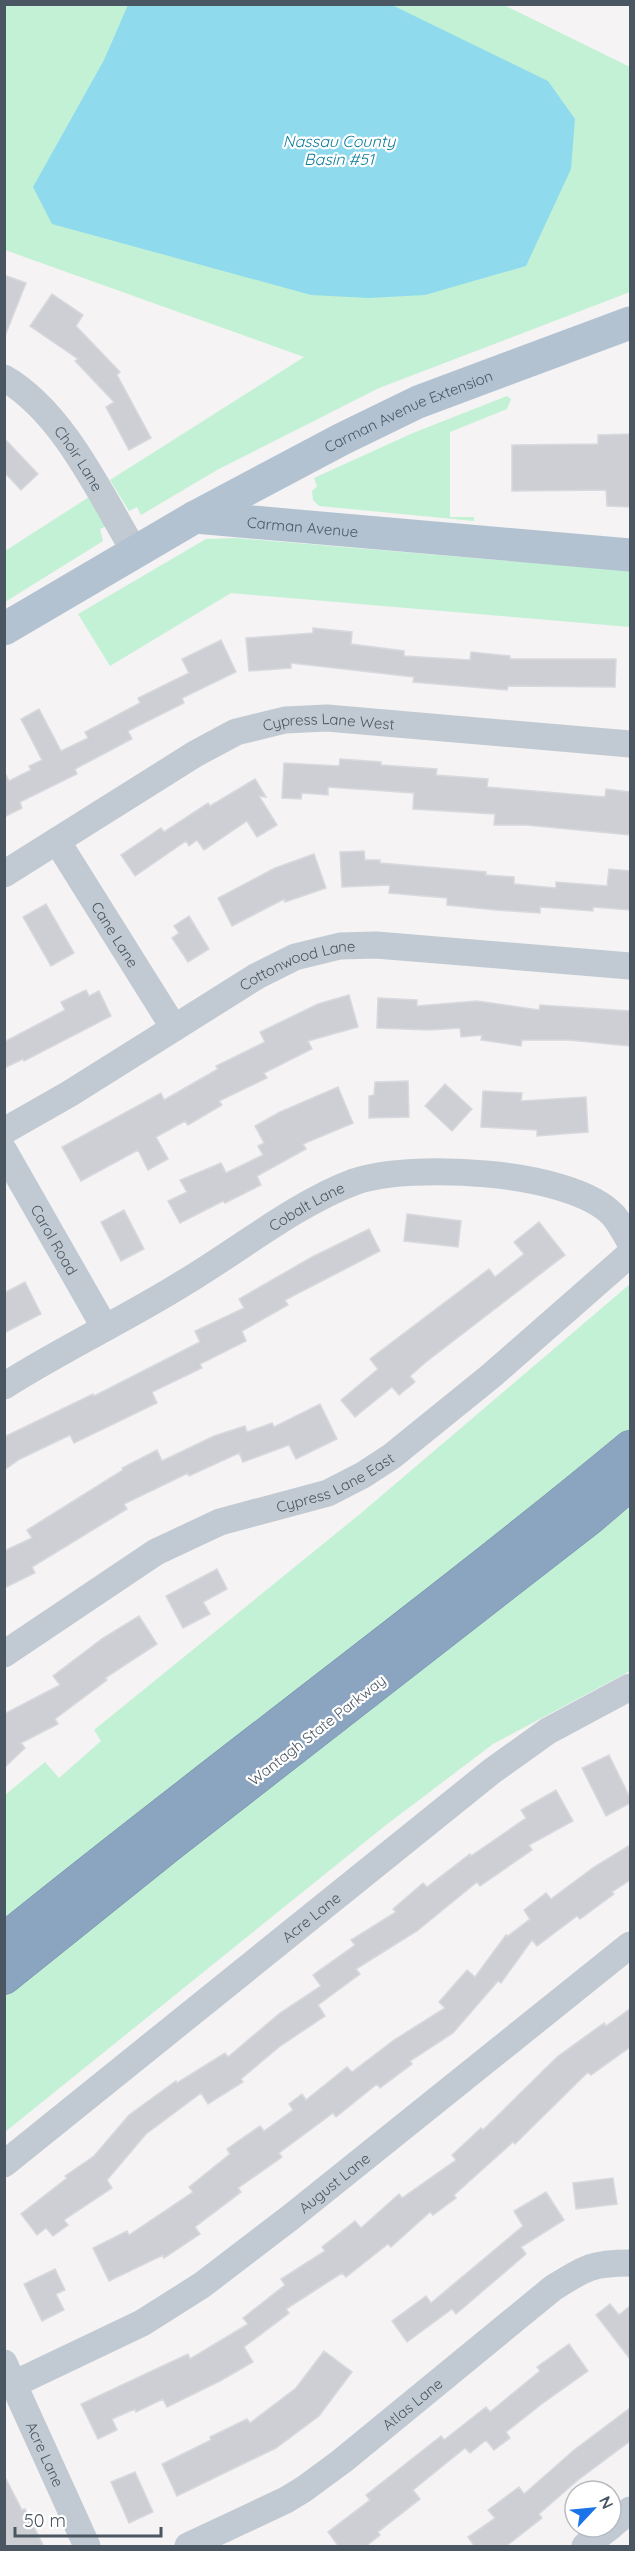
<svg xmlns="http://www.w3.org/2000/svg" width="635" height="2551" viewBox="0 0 635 2551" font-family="Quicksand,sans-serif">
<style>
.green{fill:#c3f1d5}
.water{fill:#90daee}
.building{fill:#cdcfd5;stroke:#d7d9de;stroke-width:1.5}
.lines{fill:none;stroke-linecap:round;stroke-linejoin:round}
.highway-casing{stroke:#7690ad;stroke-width:34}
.minor{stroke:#c1cad2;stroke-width:27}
.major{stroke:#b3c2d1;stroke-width:33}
.highway{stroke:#8ba5c1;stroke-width:33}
.labels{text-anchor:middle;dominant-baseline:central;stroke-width:4.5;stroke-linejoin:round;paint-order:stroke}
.street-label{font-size:15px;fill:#4a5661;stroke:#fff}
.water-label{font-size:16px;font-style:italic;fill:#0c7c9b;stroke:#fff}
</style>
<rect width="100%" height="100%" fill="#f5f3f3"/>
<path class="green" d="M4 5H504L630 67V292L379 388 217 470 141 515 137 507 129 511 110 480 304 357 5 250Z
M507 396 511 399 507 409 450 432V517H474V521L319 506 313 500 312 491 317 486 314 478 413 433Z
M89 497 107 526 100 529 103 541 5 602V551Z
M235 538 630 571V627L231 593 110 666 78 614 206 539Z
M630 1284V1429L538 1504 146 1807 5 1923V1795L45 1762 59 1778 101 1741 94 1730 360 1514Z
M630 1500V1671L493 1744 386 1825 5 2132V1994L141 1884Z"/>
<path class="water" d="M128 5H392L548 81 575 119 571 169 526 266 425 295 369 298 311 295 52 224 33 187 104 60Z"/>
<path class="building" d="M4 275 26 283 5 336H4Z
M52 294 83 315 76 326 120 372 117 375 151 438 129 450 106 407 114 402 75 361 78 359 30 326Z
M630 434V507L607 506 606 490 512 491V445L598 444V435Z
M4 438 38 474 21 490 4 472Z
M313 628 352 632 351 644 404 651V656L470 660 471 652 510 656V659H616L615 687 508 686 507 690 413 682 414 677 291 663V668L249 671 246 638 313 633Z
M221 640 236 672 182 698 184 703 128 731 132 739 75 769 77 774 20 802 22 808 4 817V771L9 781 31 770 29 766 42 760 21 719 39 709 61 751 88 738 85 732 140 703 138 698 189 673 182 659Z
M340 759 381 762V765L437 769 436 775 488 779 487 787 605 797 606 789 630 792V835L526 825H494L495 814 413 809 414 793 328 787V795L302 793 301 799 282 798 284 763 339 766Z
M255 779 266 797 259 796 277 825 257 837 247 821 204 850 197 840 189 846 186 841 135 876 121 855 161 828 164 832 208 803 210 806Z
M364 851 365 860H380V863L486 872V875L514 877V884L556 888V882L607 886 609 869 630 871V910L593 907V911L540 907V913L496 910 447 905V898L389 893 390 885 342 887 340 852Z
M314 854 326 888 285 902 284 899 232 926 218 898 275 868Z
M46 904 74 953 51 966 23 917Z
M189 916 209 949 188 962 172 938 179 933 174 926Z
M86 990 89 996 99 991 111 1016 24 1061 23 1059 4 1068V1042L65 1010 61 1002Z
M349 995 358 1027 308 1041 312 1049 264 1073 267 1078 219 1101 222 1105 188 1125 185 1121 156 1137 168 1159 148 1170 138 1150 81 1181 62 1147 161 1093 164 1100 218 1069 216 1066 265 1042 260 1032 318 1004Z
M378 998 417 1000V1006L477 1001 539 1010 540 1005 630 1011 629 1046 569 1040H522L521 1046 481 1040 482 1035 461 1037 460 1028 429 1030 377 1028Z
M408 1081 409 1117 369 1118V1096L374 1095 375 1082Z
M445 1084 472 1109 452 1131 425 1106Z
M338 1087 353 1123 303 1144 306 1149 257 1176 261 1185 225 1203 223 1201 180 1223 168 1201 187 1192 180 1180 221 1163 226 1173 263 1155 258 1146 264 1143 255 1126 280 1112Z
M483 1091 522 1093 521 1101 586 1097 588 1132 537 1136V1130L481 1127Z
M124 1210 144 1249 121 1261 101 1222Z
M407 1214 461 1221 458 1247 404 1241Z
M539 1222 565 1255 426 1362 410 1376 415 1382 399 1395 392 1387 355 1417 341 1400 378 1369 370 1359 489 1269 495 1277 524 1254 514 1242Z
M369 1229 380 1251 285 1300 288 1305 242 1331 246 1341 200 1364 202 1368 152 1392 157 1403 74 1443 70 1435 20 1459 4 1470V1437L93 1394 94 1396 200 1342 195 1331 244 1308 239 1299 312 1257Z
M25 1282 41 1314 4 1333V1293Z
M320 1404 337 1439 296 1459 289 1445 243 1462 239 1453 189 1476 188 1473 124 1504 127 1509 32 1567 35 1573 4 1588V1551L32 1538 27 1530 123 1470 122 1468 157 1450 162 1461 214 1436 245 1426 247 1432 272 1423 274 1427Z
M217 1569 227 1589 203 1602 210 1614 183 1628 166 1596Z
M139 1616 157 1644 105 1678 107 1680 55 1719 58 1724 21 1743 25 1748 4 1768V1714L60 1685 53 1676 103 1638Z
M609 1755 630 1798V1803L606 1816 582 1768Z
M556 1790 573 1821 529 1845 532 1850 480 1886 477 1882 417 1931 356 1969 360 1974 318 2005 325 2016 279 2047 241 2079 243 2082 208 2104 201 2093 146 2134 107 2180 112 2188 64 2220 68 2225 53 2236 46 2228 37 2235 21 2214 67 2178 65 2176 94 2156 129 2115 176 2081 177 2083 225 2053 228 2057 280 2013 321 1986 313 1975 355 1945 351 1940 396 1912 393 1909 423 1883 427 1887 470 1854 471 1856 526 1818 521 1810Z
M630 1845V1880L612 1892 614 1894 580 1919 577 1916 537 1946 532 1940 501 1983 498 1981 453 2033 410 2061 412 2064 380 2088 377 2084 336 2117 333 2113 279 2153 282 2157 238 2188 241 2192 195 2227 200 2234 164 2258 163 2255 109 2281 93 2248 127 2231 129 2235 193 2192 189 2187 230 2154 227 2149 260 2126 264 2131 293 2110 289 2104 302 2094 306 2100 347 2067 352 2072 394 2040 445 2008 439 2002 467 1970 475 1977 506 1935 508 1936 530 1919 524 1910 546 1893 551 1899 594 1867Z
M630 2009V2047L591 2075 588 2072 515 2144 513 2142 454 2195 456 2198 433 2215 430 2212 391 2247 388 2244 346 2277 342 2273 286 2309 289 2313 244 2347 253 2362 220 2381 167 2407 163 2399 136 2412 135 2409 112 2419 117 2430 98 2439 81 2404 188 2354 190 2359 248 2324 243 2318 285 2285 281 2279 325 2251 322 2247 355 2221 361 2228 399 2194 402 2198 456 2160 452 2155 481 2128 483 2130 557 2057 604 2023 606 2026Z
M613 2178 617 2204 576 2209 573 2183Z
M546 2192 564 2220 521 2247 526 2254 456 2314 452 2309 407 2342 392 2321 426 2296 431 2303 523 2226 514 2211Z
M55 2269 65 2290 56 2294 64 2310 42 2321 24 2284Z
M610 2304 619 2315 630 2306V2359L596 2315Z
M569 2344 588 2371 543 2403 506 2432 510 2438 494 2450 486 2440 470 2453 465 2448 413 2490 420 2499 378 2532 380 2535 365 2547H339L328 2532 370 2500 366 2495 441 2436 444 2440 486 2407 490 2412 540 2371 537 2367Z
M324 2351 352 2372 319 2416 276 2448 177 2496 162 2464 211 2440 210 2437 247 2419 250 2423 296 2388Z
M630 2408V2441L578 2480 539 2514 542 2518 505 2547H475L468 2537 495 2518 488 2510 519 2487 524 2494 574 2450Z
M135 2472 153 2512 129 2523 111 2482Z
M4 2475 22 2510 25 2509 44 2547H4Z"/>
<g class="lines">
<g class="highway-casing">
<path id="highway" d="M4 1940C211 1772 426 1616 630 1447
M4 1978 171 1844 590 1518 630 1484"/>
</g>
<g class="minor">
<path id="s1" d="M4 378C64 413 100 494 135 552"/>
<path id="s2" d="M57 841 174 1028"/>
<path id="s3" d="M4 874 195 754 236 732 285 720 327 718 630 744"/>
<path id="s4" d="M4 1131 69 1094 257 976 295 957 340 946 376 945 630 966"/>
<path id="s5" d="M4 1151 105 1328"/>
<path id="s6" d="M4 1386C62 1349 124 1320 182 1284 236 1252 297 1203 354 1182 409 1162 571 1170 613 1215 620 1223 625 1233 630 1242"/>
<path id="s7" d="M4 1654 156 1552 220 1522 328 1493 363 1475 392 1456 492 1375 630 1254"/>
<path id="s8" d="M4 2164 492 1771 548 1731 630 1687"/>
<path id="s9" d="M4 2363 87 2546"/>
<path id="s10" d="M14 2384 142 2323 202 2285 291 2217 630 1945"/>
<path d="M611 2526 630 2510"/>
<path id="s11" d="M188 2546 286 2500 304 2489 342 2461 553 2288C585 2268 591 2263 630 2263"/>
<path d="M585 2546 610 2527"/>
</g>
<g class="major">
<path id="s12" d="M195 517 630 555"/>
<path id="s13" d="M4 629 195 517 342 439 418 402 630 323"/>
</g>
<use href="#highway" class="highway"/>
</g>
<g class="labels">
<g class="street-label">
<text stroke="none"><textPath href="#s13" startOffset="460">Carman Avenue Extension</textPath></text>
<text stroke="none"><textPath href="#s1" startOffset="111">Choir Lane</textPath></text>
<text stroke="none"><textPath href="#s12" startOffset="108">Carman Avenue</textPath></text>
<text stroke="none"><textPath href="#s3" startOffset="366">Cypress Lane West</textPath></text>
<text stroke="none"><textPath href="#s2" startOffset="110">Cane Lane</textPath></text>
<text stroke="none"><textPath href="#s4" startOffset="339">Cottonwood Lane</textPath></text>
<text stroke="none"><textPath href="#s6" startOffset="352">Cobalt Lane</textPath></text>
<text stroke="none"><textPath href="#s5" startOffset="102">Carol Road</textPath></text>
<text stroke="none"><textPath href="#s7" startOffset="376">Cypress Lane East</textPath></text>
<text transform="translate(317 1730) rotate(-38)">Wantagh State Parkway</text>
<text stroke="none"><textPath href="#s8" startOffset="394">Acre Lane</textPath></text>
<text stroke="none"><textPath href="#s10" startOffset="380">August Lane</textPath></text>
<text stroke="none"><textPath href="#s11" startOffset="267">Atlas Lane</textPath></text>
<text stroke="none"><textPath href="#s9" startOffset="100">Acre Lane</textPath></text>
</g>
<g class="water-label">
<text x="339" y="141">Nassau County<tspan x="339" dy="18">Basin #51</tspan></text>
</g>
</g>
<rect width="635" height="2551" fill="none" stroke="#4a5661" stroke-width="12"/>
<g transform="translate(593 2509) rotate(64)"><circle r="28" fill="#ffffff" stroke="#b7bbc0" stroke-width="1.5"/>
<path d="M0-4.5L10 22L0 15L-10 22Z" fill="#1a73e8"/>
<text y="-9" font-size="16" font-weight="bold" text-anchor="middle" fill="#4a5661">N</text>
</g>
<path d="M15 2527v9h146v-9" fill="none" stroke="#4a5661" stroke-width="3"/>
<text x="24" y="2527" font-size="18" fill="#4a5661" stroke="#ffffff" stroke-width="4.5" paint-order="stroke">50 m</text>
</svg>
